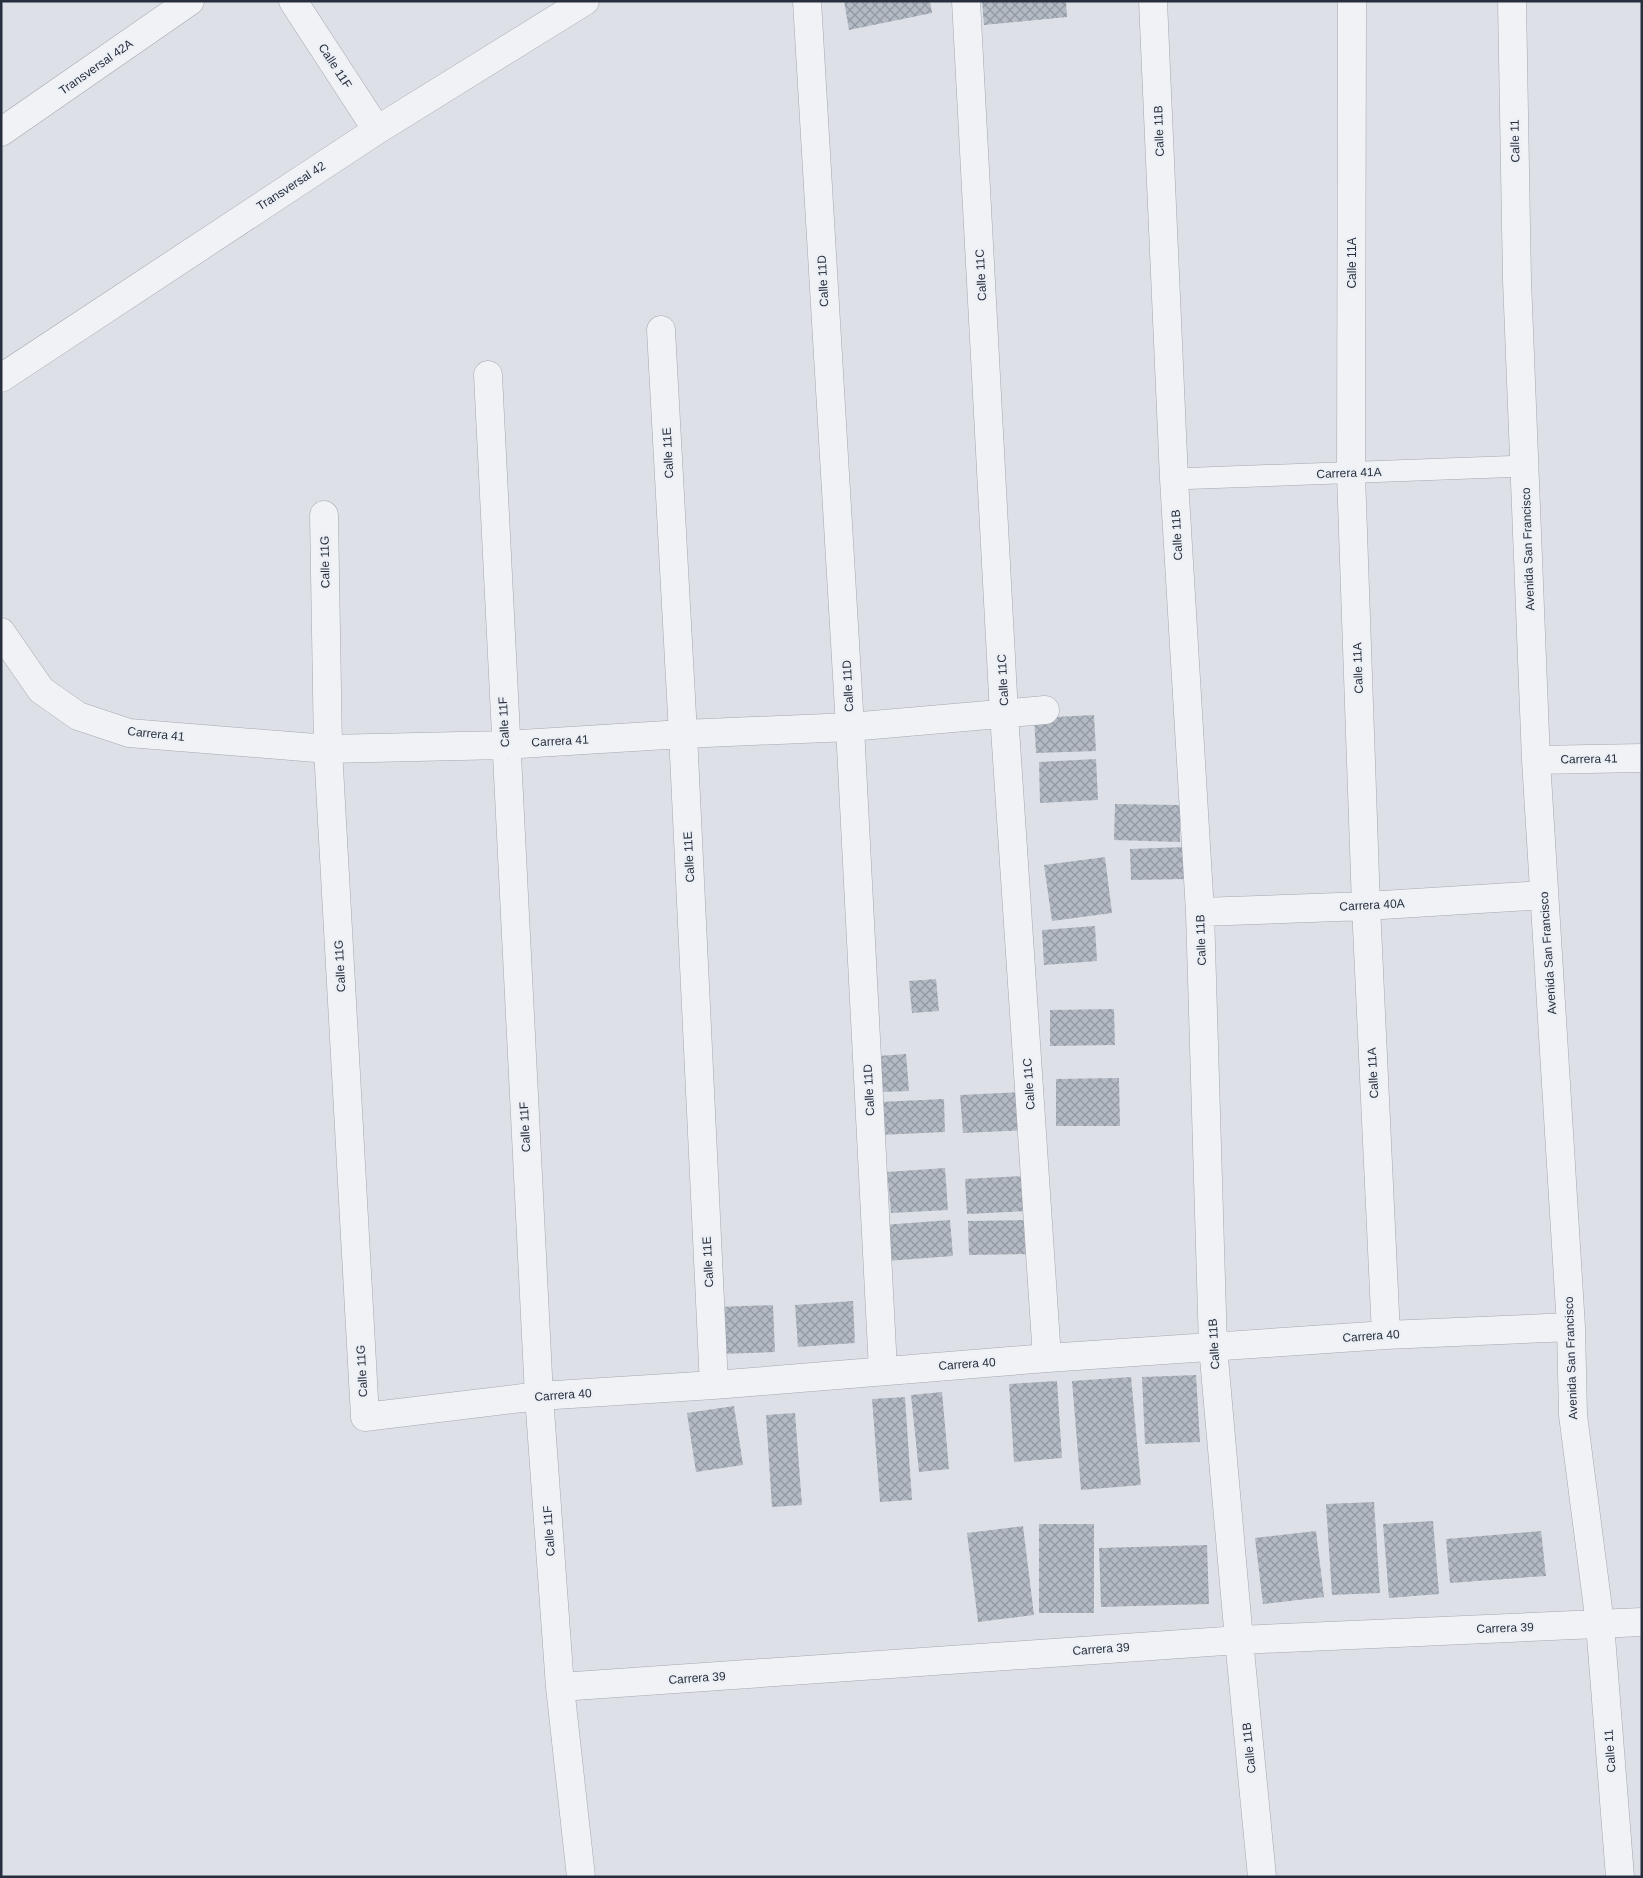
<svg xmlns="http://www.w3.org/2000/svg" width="1643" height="1878" viewBox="0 0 1643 1878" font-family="Arial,sans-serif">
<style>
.building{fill:url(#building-cross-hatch)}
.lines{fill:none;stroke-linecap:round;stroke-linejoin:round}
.lane-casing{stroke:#a3a8b1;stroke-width:22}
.street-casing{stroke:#a3a8b1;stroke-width:29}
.lane{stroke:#f0f2f5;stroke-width:21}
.street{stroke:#f0f2f5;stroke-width:28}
.labels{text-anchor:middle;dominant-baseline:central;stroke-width:4.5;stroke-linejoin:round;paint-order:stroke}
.street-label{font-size:12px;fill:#272e3e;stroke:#ecf0f5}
</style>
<defs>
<pattern id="building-cross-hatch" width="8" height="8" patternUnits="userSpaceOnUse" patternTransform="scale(1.25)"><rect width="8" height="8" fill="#b4bac4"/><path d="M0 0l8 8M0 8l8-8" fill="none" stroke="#9298a1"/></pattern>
</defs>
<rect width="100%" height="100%" fill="#dde1e7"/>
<path class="building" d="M844 1H930L932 13 849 30Z
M982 1H1066L1067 17 984 25Z
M1094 715 1096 751 1036 753 1034 718Z
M1096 759 1098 800 1040 803 1039 762Z
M1115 804 1180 805V842L1114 840Z
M1185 847 1187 879 1131 880 1130 849Z
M1105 857 1112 913 1052 921 1044 865Z
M1095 926 1097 961 1044 965 1042 930Z
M936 979 939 1011 912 1013 909 981Z
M1114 1009 1115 1045 1050 1046V1010Z
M906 1054 909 1091 881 1092 878 1056Z
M1119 1078 1120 1126H1056V1079Z
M1023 1092 1026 1130 963 1133 960 1095Z
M944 1099 945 1132 880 1135 879 1102Z
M945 1168 948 1210 891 1213 887 1172Z
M1025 1176 1027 1211 967 1214 965 1179Z
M950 1220 953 1256 887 1261 883 1225Z
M1027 1220 1028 1254 969 1255 968 1221Z
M853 1301 855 1343 798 1347 795 1305Z
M773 1305 775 1352 719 1354 716 1307Z
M1196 1375 1200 1442 1145 1444 1142 1377Z
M1131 1377 1141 1485 1081 1490 1072 1381Z
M1057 1381 1062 1458 1014 1462 1009 1384Z
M942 1392 949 1469 919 1472 911 1395Z
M905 1397 912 1500 880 1502 872 1399Z
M734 1406 743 1465 696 1472 687 1413Z
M795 1413 802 1505 772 1507 766 1415Z
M1374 1502 1380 1593 1332 1595 1326 1504Z
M1433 1521 1439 1594 1389 1598 1383 1524Z
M1039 1524H1094V1613H1039Z
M1023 1526 1034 1615 978 1622 967 1533Z
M1316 1531 1324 1597 1263 1604 1255 1538Z
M1541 1531 1546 1576 1450 1583 1446 1539Z
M1207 1545 1209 1604 1101 1607 1099 1548Z"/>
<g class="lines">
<g class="lane-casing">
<path id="lane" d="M1174 479 1525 466"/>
</g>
<g class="street-casing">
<path id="street" d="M293 1 377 130
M807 1 850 727 883 1370
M966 1 1004 714 1047 1358
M1153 1 1174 479 1200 912 1213 1347 1239 1640 1262 1877
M1352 1 1351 474 1366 906 1386 1335
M1512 1 1517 280 1536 760 1571 1327 1573 1415 1600 1624 1620 1877
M1 132 190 1
M661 330 683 734 714 1385
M488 375 539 1396 560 1687 581 1877
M1 378 377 130 585 1
M324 515 328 749 365 1417 539 1396 714 1385 1047 1358 1386 1335 1571 1327
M1 632 41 690 78 716 129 733 328 749 505 745 683 734 850 727 1045 710
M1536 760 1642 758
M1200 912 1366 906 1544 895
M560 1687 1239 1640 1642 1622"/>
</g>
<use href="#lane" class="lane"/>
<use href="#street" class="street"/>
</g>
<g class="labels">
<g class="street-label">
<text transform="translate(335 66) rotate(57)">Calle 11F</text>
<text transform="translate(96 67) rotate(-35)">Transversal 42A</text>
<text transform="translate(1159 131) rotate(-92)">Calle 11B</text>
<text transform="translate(1515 141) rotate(-91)">Calle 11</text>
<text transform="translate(291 186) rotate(-33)">Transversal 42</text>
<text transform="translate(1352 263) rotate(-90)">Calle 11A</text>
<text transform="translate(981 275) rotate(-93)">Calle 11C</text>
<text transform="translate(823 281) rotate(-93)">Calle 11D</text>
<text transform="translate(668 453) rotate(-93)">Calle 11E</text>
<text transform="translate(1349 473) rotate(-2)">Carrera 41A</text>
<text transform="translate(1177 535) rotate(-93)">Calle 11B</text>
<text transform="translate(1528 549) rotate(-92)">Avenida San Francisco</text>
<text transform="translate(325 562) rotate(-91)">Calle 11G</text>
<text transform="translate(1358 668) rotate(-92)">Calle 11A</text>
<text transform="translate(1003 680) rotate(-93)">Calle 11C</text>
<text transform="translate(848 686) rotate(-93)">Calle 11D</text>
<text transform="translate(504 722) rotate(-93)">Calle 11F</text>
<text transform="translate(156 734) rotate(6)">Carrera 41</text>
<text transform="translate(560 741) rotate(-3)">Carrera 41</text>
<text transform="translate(1589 759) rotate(-1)">Carrera 41</text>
<text transform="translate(689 857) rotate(-93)">Calle 11E</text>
<text transform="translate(1372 905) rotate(-3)">Carrera 40A</text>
<text transform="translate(1201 940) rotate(-92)">Calle 11B</text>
<text transform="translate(1548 953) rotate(-94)">Avenida San Francisco</text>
<text transform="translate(340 966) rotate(-93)">Calle 11G</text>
<text transform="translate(1373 1073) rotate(-93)">Calle 11A</text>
<text transform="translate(1029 1084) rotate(-94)">Calle 11C</text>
<text transform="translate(869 1090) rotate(-93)">Calle 11D</text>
<text transform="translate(525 1127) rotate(-93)">Calle 11F</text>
<text transform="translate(708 1262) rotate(-93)">Calle 11E</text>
<text transform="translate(1371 1336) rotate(-4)">Carrera 40</text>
<text transform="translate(1214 1344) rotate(-93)">Calle 11B</text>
<text transform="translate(1571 1358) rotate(-92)">Avenida San Francisco</text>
<text transform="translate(967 1364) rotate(-4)">Carrera 40</text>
<text transform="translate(362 1371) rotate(-93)">Calle 11G</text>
<text transform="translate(563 1395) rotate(-4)">Carrera 40</text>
<text transform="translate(549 1531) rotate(-94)">Calle 11F</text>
<text transform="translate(1505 1628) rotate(-2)">Carrera 39</text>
<text transform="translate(1101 1649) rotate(-4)">Carrera 39</text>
<text transform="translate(697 1678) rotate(-4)">Carrera 39</text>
<text transform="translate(1249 1748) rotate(-96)">Calle 11B</text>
<text transform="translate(1610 1751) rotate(-94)">Calle 11</text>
</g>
</g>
<rect width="1643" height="1878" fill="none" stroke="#272e3e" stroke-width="5"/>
</svg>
